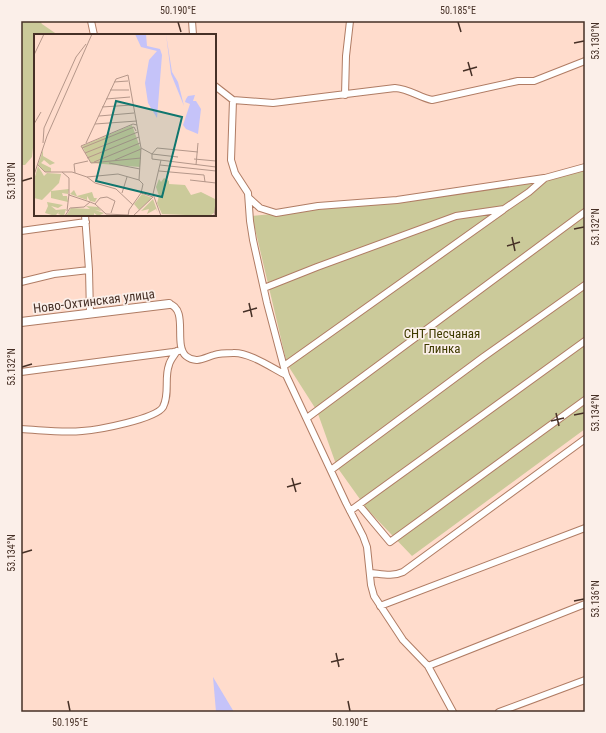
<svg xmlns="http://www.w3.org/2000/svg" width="606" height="733" viewBox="0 0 606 733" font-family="'Roboto Condensed',sans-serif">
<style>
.green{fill:#cbca9a}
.water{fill:#c5c3f9}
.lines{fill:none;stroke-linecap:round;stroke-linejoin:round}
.minor-casing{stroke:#b07c64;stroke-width:8}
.tertiary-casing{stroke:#b07c64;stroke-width:10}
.minor{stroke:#fff;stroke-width:6}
.tertiary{stroke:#fff;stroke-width:8}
.ticks{fill:none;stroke:#463026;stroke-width:1.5}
.labels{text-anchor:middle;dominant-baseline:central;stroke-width:3.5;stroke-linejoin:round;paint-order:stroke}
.street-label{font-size:13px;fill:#463026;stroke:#fbefe9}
.park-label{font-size:13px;fill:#3f3b00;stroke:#fbefe9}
.inset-road{fill:none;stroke:#b5978a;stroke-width:1}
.view{fill:#0f766e;fill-opacity:0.15;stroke:#0f766e;stroke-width:2}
.inset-edge{fill:none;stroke:#463026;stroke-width:2}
.neatline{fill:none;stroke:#463026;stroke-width:1.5}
.ticks-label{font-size:10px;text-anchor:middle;fill:#463026}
</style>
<rect width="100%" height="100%" fill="#ffdccc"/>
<path class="green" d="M21 21H40L42 24 58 35H35V129L32 157 25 165H21Z
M585 169V429L412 556 367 509 337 467 317 411 287 364 252 216 398 202Z"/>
<path class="water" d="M213 677 234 712H216Z"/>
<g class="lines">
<g class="minor-casing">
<path id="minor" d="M91 21 94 35
M192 21 193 35
M215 86 233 100 273 103 395 88C409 89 419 97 432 100L518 81H534L585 61
M345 95 346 56 350 21
M233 100 231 160 235 173 248 193 250 221 253 240 267 303 286 375 346 503 363 536 367 547 371 585 374 596 403 640 428 666 453 712
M249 198 260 208 276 213 318 206 397 200 544 178
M85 215 89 270 90 314
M21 231 86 222
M21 282 54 274 89 270
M264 288 317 267 456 216 504 209 529 192 545 178 585 167
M169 304C189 309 173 345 186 356 196 364 204 358 214 355 220 353 227 353 233 353 249 352 272 368 286 375
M284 366 503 210
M21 372 173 352 179 351
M307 418 585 212
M21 429C41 430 62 433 82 431 98 430 156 419 163 407 170 394 164 378 169 365 170 360 174 356 177 351
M331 470 482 358 585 285
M359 505 390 542 585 400
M350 511 585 341
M370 573C382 574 392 577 403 572L585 439
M380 606 585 528
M428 666 585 604
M499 712 585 680"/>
</g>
<g class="tertiary-casing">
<path id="tertiary" d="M21 322 169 304"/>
</g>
<use href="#minor" class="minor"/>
<use href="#tertiary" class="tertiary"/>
</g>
<path class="ticks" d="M178 22 181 32M458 22 461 32M574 43 584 41M468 62 472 76M463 71 477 67M22 181 32 178M574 229 584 227M512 237 515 251M507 246 520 242M249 303 252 317M243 312 257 308M22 367 32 364M556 413 559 426M574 415 584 413M551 421 564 418M292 478 296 492M287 487 301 483M22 553 32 550M574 601 584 599M336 653 339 667M331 662 344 659M68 701 70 711M348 701 350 711"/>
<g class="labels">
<g class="street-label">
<text transform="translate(94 301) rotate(-7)">Ново-Охтинская улица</text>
</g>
<g class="park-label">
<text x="442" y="333">СНТ Песчаная<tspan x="442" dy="15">Глинка</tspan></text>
</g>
</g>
<g transform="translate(34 34)">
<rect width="182" height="182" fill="#ffdccc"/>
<path d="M98 91 107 116 106 133 57 129 48 112ZM9 116V122L21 129 16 131 10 126 7 129 17 134V138H11L4 131ZM4 132 10 142 13 139 27 140 25 149 17 157 35 155 34 160 28 159 29 162H33L34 168 17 164V157L8 166 0 164V146ZM130 144 135 147V150L151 151 157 161 167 158 181 165V178L176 182 128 180 123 169 125 162 122 153 125 145 127 148ZM40 156 43 162 58 158 60 164H63L61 168 56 167 53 162V166L36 160ZM108 160 118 164 105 176 100 170ZM119 165 124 179 122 175 113 180 115 175 107 177ZM13 168 29 171 24 174 17 172 22 176 32 175 30 182 24 180 25 178 21 182 11 179 14 172ZM52 172 64 173 67 177 61 176 70 179 64 182 60 179V182H32L37 174 56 175Z" fill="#cbca9a"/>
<path d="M101 0H112L113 12 126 15 128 21 123 84 114 69 111 49 115 26 123 17 107 13ZM132 0 138 38 144 48 150 72 137 40ZM161 61 159 67H162L167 75 164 100 152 95 149 91 156 70 151 68 152 65 154 62Z" fill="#c5c3f9"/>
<path class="inset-road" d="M0 21 10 0M80 48 94 47M76 56H95M72 65 96 63M68 73 98 71M65 82 100 79M0 90 7 78M61 90 103 87M103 91 99 90 47 112 57 129 107 124M9 109 10 94 42 23 52 10M52 109 82 45 94 41 107 114 105 146M48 114 100 93 102 97M107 114 118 120 144 123M51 119 104 98M118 120V125L182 133M118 120 123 114 164 118M53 124 105 103M160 125 182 127M81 126 107 115M127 126 119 160 127 182M60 128 106 109M75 129 106 135M3 130 11 138H38L53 143 84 140 105 146 109 150 107 159 95 176 94 182M126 131 182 137M162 131 164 109M125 137 170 141 171 148M28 138 35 144V161L56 168M41 139 40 130 54 127M0 141 13 102 58 0M53 143 61 149 82 155 99 171M156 146 182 149M88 159 93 143M107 159 119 163M61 170 72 180 94 181M33 177 35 160M31 182 36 174 50 173 56 168 61 170 66 164 73 163 81 167 77 179M99 182 119 163M180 182 182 169"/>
<path class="view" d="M82 67 148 83 128 163 62 147Z"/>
<rect width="182" height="182" class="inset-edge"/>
</g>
<rect width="606" height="733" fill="none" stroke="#fbefe9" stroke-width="44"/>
<rect x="22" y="22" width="562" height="689" class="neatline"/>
<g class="ticks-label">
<text x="178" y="14">50.190°E</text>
<text x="458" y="14">50.185°E</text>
<text transform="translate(595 41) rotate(-90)" y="4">53.130°N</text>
<text transform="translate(11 181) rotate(-90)" y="4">53.130°N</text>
<text transform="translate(595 227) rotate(-90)" y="4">53.132°N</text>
<text transform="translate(11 367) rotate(-90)" y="4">53.132°N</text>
<text transform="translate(595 413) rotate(-90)" y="4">53.134°N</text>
<text transform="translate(11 553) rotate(-90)" y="4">53.134°N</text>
<text transform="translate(595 599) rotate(-90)" y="4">53.136°N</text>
<text x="70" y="726">50.195°E</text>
<text x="350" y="726">50.190°E</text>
</g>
</svg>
